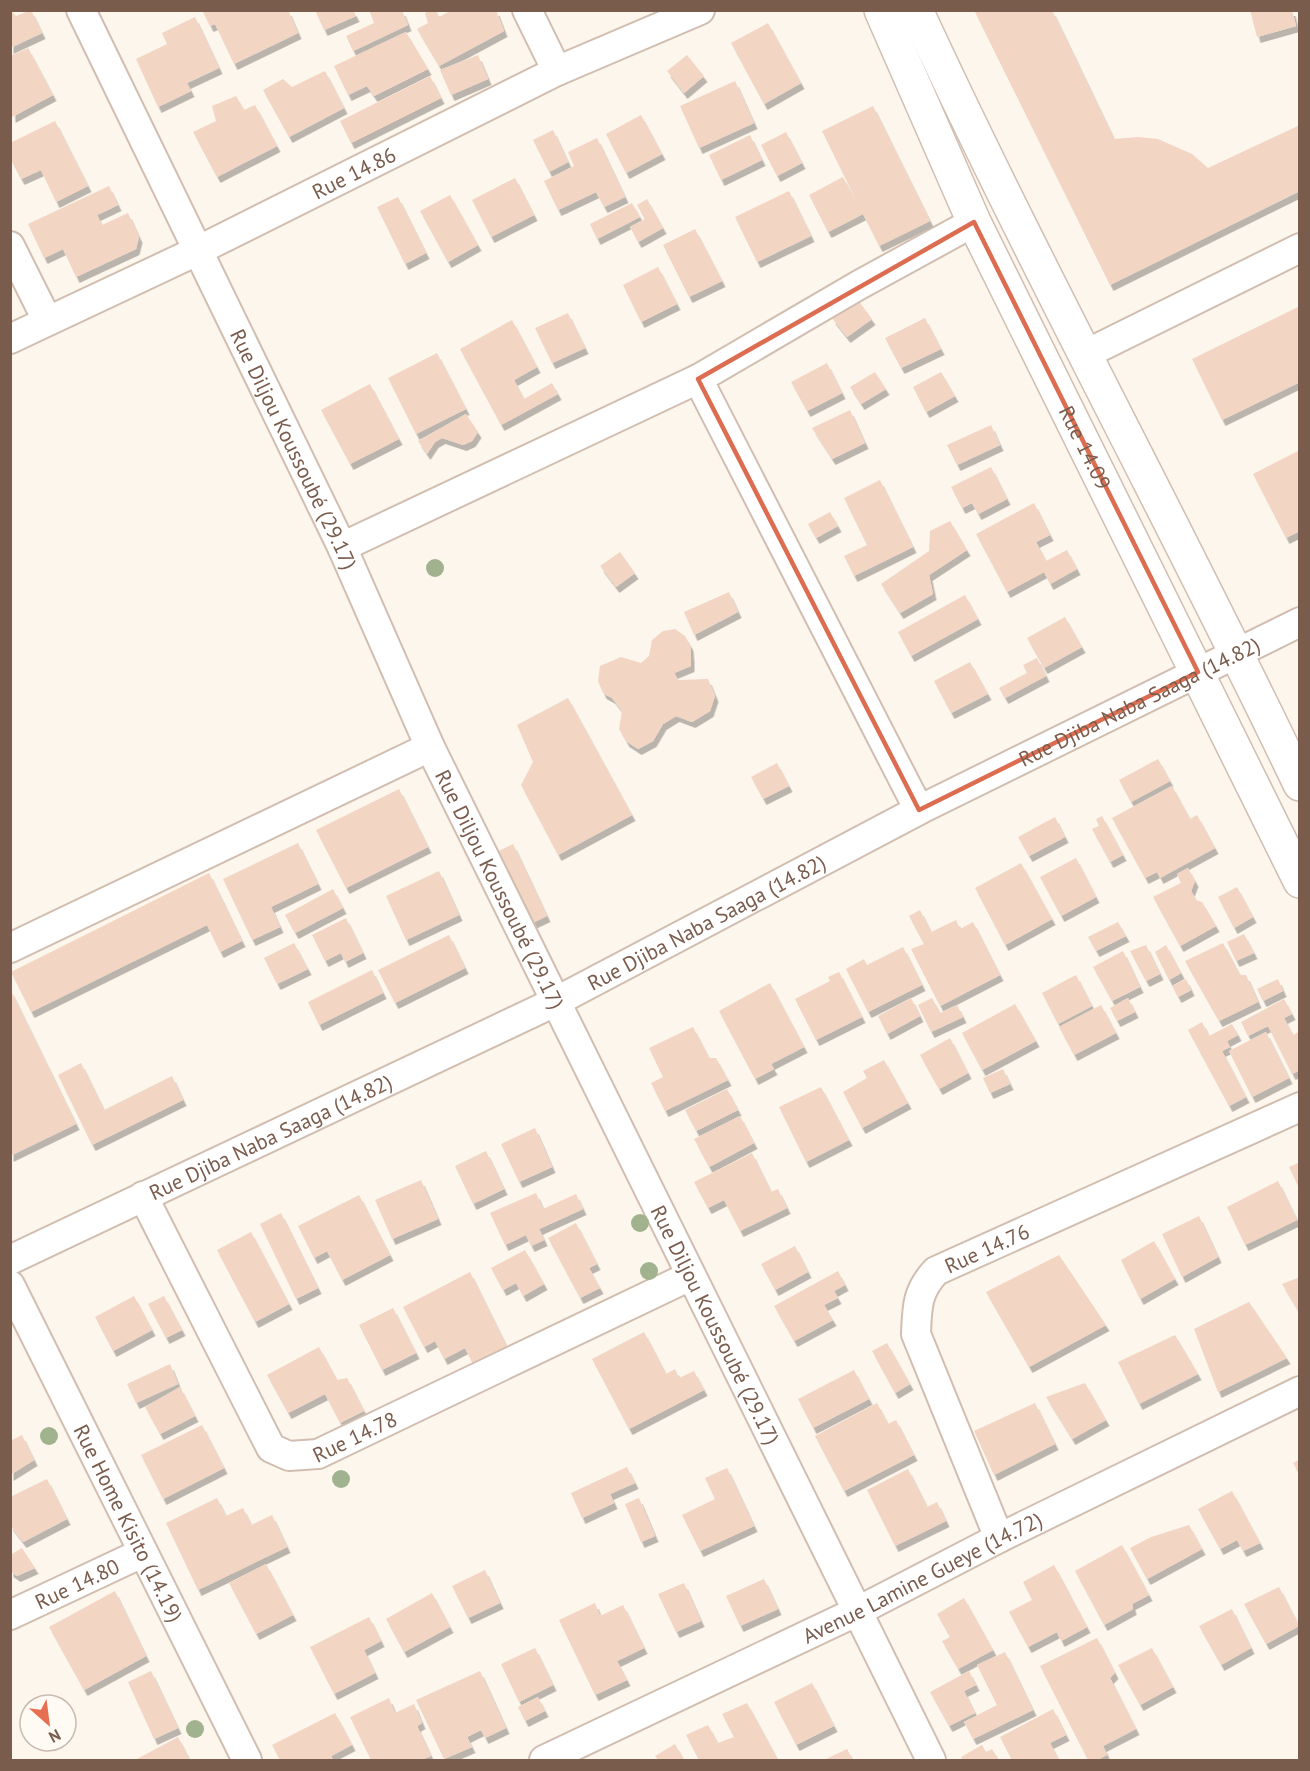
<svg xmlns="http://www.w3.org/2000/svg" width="1310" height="1771" viewBox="0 0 1310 1771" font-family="'PT Sans',sans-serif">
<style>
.building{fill:#f3d5c3;filter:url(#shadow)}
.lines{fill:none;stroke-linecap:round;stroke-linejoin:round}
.minor-casing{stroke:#d1beb0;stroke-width:32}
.tertiary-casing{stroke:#d1beb0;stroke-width:36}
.minor{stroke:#fff;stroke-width:28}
.tertiary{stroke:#fff;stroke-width:33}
.tree{fill:#a0b28e}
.marked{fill:none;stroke:#dc6d51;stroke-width:4.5;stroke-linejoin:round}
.labels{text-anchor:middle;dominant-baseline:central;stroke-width:4.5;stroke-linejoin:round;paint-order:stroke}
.street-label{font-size:21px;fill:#7a5c4d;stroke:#fffaf3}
</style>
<defs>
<filter id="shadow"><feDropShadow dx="3.5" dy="6" stdDeviation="0" flood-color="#0004"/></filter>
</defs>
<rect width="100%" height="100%" fill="#fdf6ec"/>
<path class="building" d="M10 10 16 16 31 10 42 33 10 48Z
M202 10H288L298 33 234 64 215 24 210 26Z
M315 10H353L356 16 324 30Z
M369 10H402L408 25 353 51 346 36 374 23Z
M431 10H436L439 17 452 10H496L504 31 439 66 417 29 428 23 425 13Z
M974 10H1052L1114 139 1138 137 1158 139 1192 154 1208 168 1300 125V191L1110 285Z
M1250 10H1292L1296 26 1257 37Z
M195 17 219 68 187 83 191 91 158 107 136 59 167 44 162 33Z
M768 23 801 83 764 104 731 43Z
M406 32 428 69 374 96 367 86 348 95 334 66Z
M28 48 53 95 12 117 10 56Z
M478 55 488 79 451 95 440 70Z
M687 55 704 76 684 93 667 71Z
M325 71 344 108 289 137 263 90 283 79 292 87Z
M430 76 441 98 351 143 340 121Z
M735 81 754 123 699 148 680 106Z
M236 96 244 110 255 105 277 146 217 177 193 132 216 121 212 106Z
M873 106 930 221 879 246 863 214 828 232 809 195 843 177 860 208 822 131Z
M641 115 662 154 626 173 606 134Z
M55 121 88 186 56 202 41 170 21 179 10 158V143Z
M553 130 568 162 549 172 533 140Z
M786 132 802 163 777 176 761 145Z
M750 135 762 160 721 180 709 155Z
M597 138 625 197 604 207 596 192 558 210 544 181 574 166 568 152Z
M515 178 534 215 491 237 472 200Z
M109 186 118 205 97 215 102 225 128 213 139 237 136 249 76 277 63 249 44 258 28 224Z
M789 191 811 236 757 262 735 217Z
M450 195 478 245 448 262 420 211Z
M398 197 426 253 405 264 377 207Z
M647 199 663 228 638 242 630 227 645 219 637 205Z
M632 203 640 217 597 239 590 224Z
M695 229 722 281 689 297 663 245Z
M658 267 677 304 641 322 623 285Z
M858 300 872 319 847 337 832 318Z
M1300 306V382L1222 420 1192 359Z
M568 313 585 348 552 363 535 328Z
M925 318 941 349 901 368 885 338Z
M512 320 537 367 514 380 524 399 552 383 558 394 501 425 460 349Z
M437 353 466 409 416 434 388 378Z
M827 363 842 393 807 411 791 382Z
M875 372 886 389 861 404 850 387Z
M941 372 955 396 926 412 913 387Z
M370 384 399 439 350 464 321 410Z
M850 410 865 443 832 459 812 428Z
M466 414 478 432 472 441 463 445 442 438 435 442 427 454 418 441Z
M991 425 1000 445 957 465 947 445Z
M1300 450V531L1286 538 1253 474Z
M991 467 1007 499 978 514 972 503 962 508 951 487Z
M880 480 913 547 854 576 844 556 867 545 844 498Z
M1034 503 1050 535 1036 542 1046 561 1067 550 1077 569 1050 584 1044 572 1007 592 976 534Z
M830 512 838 526 816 538 808 524Z
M950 521 967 550 929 575 933 594 900 613 881 584 929 551 930 531Z
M620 552 635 573 616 587 600 566Z
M729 592 738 612 694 635 684 612Z
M965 595 978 619 911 656 898 632Z
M1065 617 1082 647 1044 668 1027 638Z
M675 629 685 636 690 645 691 657V666L674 673 678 680 708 679 715 696 710 711 692 722 676 716 663 724 653 741 638 749 626 741 619 729 622 711 612 698 603 693 598 681 600 666 621 657 641 663 649 656 652 640 663 631Z
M1037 658 1046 676 1005 698 999 688 1027 673 1023 665Z
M970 662 988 694 951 713 934 681Z
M568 698 632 815 558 855 521 785 533 762 517 725Z
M1158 759 1170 781 1131 802 1119 780Z
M777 763 789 786 763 799 751 777Z
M1172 786 1190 819 1197 815 1215 848 1160 878 1157 872 1145 878 1112 818Z
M399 789 428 847 346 888 316 830Z
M1102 816 1123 855 1110 862 1092 829 1099 826 1096 819Z
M1055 817 1065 837 1029 856 1018 837Z
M298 843 318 884 271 907 280 927 252 940 223 879Z
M513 844 547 916 528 925 495 853Z
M1076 858 1096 897 1061 916 1040 877Z
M1021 863 1052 919 1005 945 975 888Z
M1188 868 1195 881 1191 891 1196 900 1202 902 1216 926 1180 946 1153 897 1181 883 1177 874Z
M439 871 459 915 406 940 386 896Z
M209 873 242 941 220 952 207 925 31 1012 11 972Z
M1237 887 1253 917 1234 928 1218 897Z
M333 889 343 908 295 933 285 915Z
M920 910 931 932 956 920 960 929 973 922 1000 975 940 1006 911 949 924 944 909 916Z
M346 918 363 953 345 962 341 953 325 961 312 935Z
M1118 922 1126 936 1096 951 1088 937Z
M1244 934 1254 953 1236 961 1227 942Z
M449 935 465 968 395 1003 378 970Z
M294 943 308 969 277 984 264 958Z
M1223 943 1240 975H1246L1258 1002 1219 1021 1185 961Z
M1146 945 1160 974 1146 981 1130 951Z
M1166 945 1181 973 1169 980 1155 952Z
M903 947 922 985 868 1012 846 969 864 959 867 965Z
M1123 951 1140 987 1112 1001 1093 967Z
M372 970 383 993 319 1025 308 1002Z
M839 972 862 1017 816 1040 795 999 830 981 828 977Z
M1076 975 1092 1006 1058 1024 1042 993Z
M1186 979 1191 990 1178 997 1172 986Z
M1278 979 1283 991 1263 1001 1257 989Z
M770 983 804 1047 771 1064 774 1069 755 1079 719 1011Z
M10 989 76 1124 10 1156Z
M911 998 920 1016 887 1034 878 1016Z
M932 998 940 1013 957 1005 963 1017 931 1032 918 1005Z
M1128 998 1135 1012 1117 1021 1110 1008Z
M1284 999 1292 1014 1284 1018 1293 1035 1300 1031V1070L1292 1074 1268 1026 1248 1036 1241 1022Z
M1015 1004 1036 1041 982 1070 962 1033Z
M1101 1005 1116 1033 1074 1055 1059 1027Z
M1202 1022 1209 1036 1232 1024 1238 1035 1227 1041 1230 1047 1222 1051 1246 1097 1229 1106 1188 1030Z
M693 1027 709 1058H716L728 1080 665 1111 651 1083 663 1077 649 1048Z
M1266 1032 1289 1078 1252 1097 1229 1051Z
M950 1038 968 1073 939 1089 920 1055Z
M884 1060 908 1103 862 1128 843 1092 867 1078 863 1071Z
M81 1063 104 1110 172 1076 183 1100 92 1145 58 1075Z
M1003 1069 1010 1084 990 1093 983 1078Z
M821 1087 849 1140 806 1162 779 1107Z
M727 1089 738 1110 696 1131 685 1110Z
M740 1116 754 1143 709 1167 694 1139Z
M535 1128 552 1167 519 1182 501 1144Z
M486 1151 504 1189 473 1204 455 1166Z
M752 1153 771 1192 778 1189 787 1208 740 1231 724 1200 708 1208 694 1182Z
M1300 1162V1190L1289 1167Z
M421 1180 438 1219 392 1239 375 1200Z
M1278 1181 1297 1220 1245 1245 1227 1207Z
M536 1193 543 1209 576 1194 583 1209 539 1229 544 1240 531 1246 526 1235 505 1245 490 1213Z
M359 1195 390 1255 342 1280 327 1251 314 1258 298 1226Z
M281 1213 318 1288 296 1299 260 1224Z
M1199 1216 1218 1257 1182 1277 1162 1234Z
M576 1223 597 1264 589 1268 600 1288 580 1298 548 1238Z
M251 1232 289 1304 255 1322 217 1250Z
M1154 1241 1175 1279 1140 1299 1121 1260Z
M795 1246 808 1272 775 1290 761 1264Z
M525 1250 544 1284 523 1296 516 1283 503 1290 491 1268Z
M1059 1255 1106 1325 1029 1367 986 1292Z
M838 1271 845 1285 834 1291 838 1298 824 1305 833 1320 794 1341 774 1306Z
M470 1272 508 1349 474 1366 465 1348 444 1359 435 1341 424 1347 403 1307Z
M1300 1277V1314L1282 1284Z
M134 1296 152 1330 113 1351 95 1317Z
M164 1296 182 1330 166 1338 148 1304Z
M1249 1302 1287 1358 1218 1392 1194 1329Z
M393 1308 416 1353 382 1370 359 1325Z
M644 1332 666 1374 675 1369 679 1378 694 1371 704 1390 629 1429 592 1359Z
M1175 1335 1198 1374 1139 1404 1118 1362Z
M887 1343 910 1384 895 1393 872 1351Z
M319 1347 337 1380 347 1378 364 1411 340 1423 325 1394 288 1413 267 1375Z
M170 1364 178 1384 136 1403 127 1384Z
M854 1370 869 1399 813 1428 798 1399Z
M1085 1383 1106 1420 1072 1439 1046 1397Z
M180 1387 195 1416 160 1434 145 1407Z
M877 1403 888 1424 896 1420 914 1455 844 1491 815 1436Z
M1035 1403 1055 1444 994 1475 974 1431Z
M202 1425 224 1468 163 1499 141 1455Z
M22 1435 34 1460 10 1475V1441Z
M1300 1459V1476L1293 1463Z
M627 1467 635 1483 610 1494 614 1503 582 1518 571 1493Z
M727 1468 754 1526 700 1551 682 1515 715 1499 705 1478Z
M908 1469 927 1507 937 1502 946 1521 895 1546 867 1490Z
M47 1479 67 1519 23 1542 10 1525V1497Z
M1232 1491 1260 1543 1243 1551 1237 1540 1220 1549 1198 1509Z
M217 1498 226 1516 243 1508 251 1525 272 1515 287 1547 198 1590 166 1523Z
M639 1498 655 1536 641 1542 625 1504Z
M1189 1525 1202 1549 1147 1579 1130 1548 1151 1537Z
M1122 1545 1149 1595 1132 1604 1133 1609 1104 1625 1075 1571Z
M22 1548 35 1568 17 1576 10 1571V1555Z
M266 1564 293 1615 256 1634 229 1583Z
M1054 1565 1087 1627 1061 1641 1057 1632 1028 1647 1009 1612 1032 1600 1023 1582Z
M485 1570 500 1603 468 1618 452 1586Z
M764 1579 778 1609 740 1626 726 1596Z
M684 1583 701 1621 676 1632 658 1594Z
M1279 1587 1299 1626 1266 1644 1244 1604Z
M115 1591 146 1656 84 1690 49 1627Z
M432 1593 450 1627 404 1652 386 1619Z
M964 1598 993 1650 958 1669 942 1641 950 1637 937 1614Z
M595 1603 600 1616 623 1605 644 1648 617 1661 627 1680 595 1695 559 1620Z
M1232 1609 1251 1648 1221 1665 1199 1626Z
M369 1617 381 1641 364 1650 375 1673 334 1694 310 1647Z
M1097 1638 1115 1673 1110 1678 1136 1729 1103 1746 1107 1755 1097 1760H1088L1040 1666Z
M535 1648 553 1685 519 1702 501 1664Z
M1152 1648 1173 1687 1140 1705 1118 1665Z
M1005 1652 1033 1710 973 1739 964 1722 997 1705 977 1665Z
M151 1671 178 1728 154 1739 128 1682Z
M480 1671 506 1728 485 1738 481 1730 467 1737 472 1747 444 1759 416 1700Z
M969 1671 976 1685 964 1691 975 1713 949 1726 930 1692Z
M812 1683 834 1726 796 1745 774 1702Z
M538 1697 545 1711 525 1721 518 1707Z
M389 1698 395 1713 414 1704 422 1723 417 1726 431 1756 421 1760H371L350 1717Z
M747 1703 778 1760H699L686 1735 708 1725 718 1743 734 1737 722 1714Z
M1053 1709 1066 1735 1050 1743 1059 1760H1012L1000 1737Z
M335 1713 352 1745 331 1756 333 1760H280L272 1745Z
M178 1737 190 1760H135Z
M675 1744 684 1760H658L655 1756Z
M982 1745 986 1752 992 1749 999 1760H963L961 1757Z
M847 1749 853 1760H824Z"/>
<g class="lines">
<g class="minor-casing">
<g id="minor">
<path id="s1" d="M81 10 342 547 430 747 931 1760"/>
<path d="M527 10 557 71"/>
<path d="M10 246 47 320"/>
<path id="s2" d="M10 339 197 251 557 71 700 10"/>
<path d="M1086 354 1300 248"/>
<path d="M698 379 919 810"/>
<path d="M342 547 698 379 859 285 974 222"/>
<path d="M10 948 430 747"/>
<path id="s3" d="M143 1196 271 1448 289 1456 318 1454 690 1276"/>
<path id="s4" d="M10 1260 555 1002 919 810 1300 622"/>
<path id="s5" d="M10 1285 247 1760"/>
<path id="s6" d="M999 1538 916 1334C917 1307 917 1291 936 1271L1300 1107"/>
<path id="s7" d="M10 1615 142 1553"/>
<path id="s8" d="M544 1760 858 1611 999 1538 1300 1391"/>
</g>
</g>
<g class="tertiary-casing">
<g id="tertiary">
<path id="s9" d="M881 10 974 222 1300 881"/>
<path d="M916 10C1037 272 1176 524 1300 784"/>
</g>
</g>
<use href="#minor" class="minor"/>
<use href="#tertiary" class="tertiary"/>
</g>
<g class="tree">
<circle cx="435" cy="568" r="9"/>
<circle cx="640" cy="1223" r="9"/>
<circle cx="649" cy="1271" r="9"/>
<circle cx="49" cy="1436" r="9"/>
<circle cx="341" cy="1479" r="9"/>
<circle cx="195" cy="1729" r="9"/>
</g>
<path class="marked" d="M974 222 1198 672 919 810 698 379Z"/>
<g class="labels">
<g class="street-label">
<text stroke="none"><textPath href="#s2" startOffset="382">Rue 14.86</textPath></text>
<text stroke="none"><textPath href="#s9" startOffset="483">Rue 14.09</textPath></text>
<text stroke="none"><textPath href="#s1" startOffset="488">Rue Diljou Koussoubé (29.17)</textPath></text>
<text stroke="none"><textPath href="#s4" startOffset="1260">Rue Djiba Naba Saaga (14.82)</textPath></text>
<text stroke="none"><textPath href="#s1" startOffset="974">Rue Diljou Koussoubé (29.17)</textPath></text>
<text stroke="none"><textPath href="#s4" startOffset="774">Rue Djiba Naba Saaga (14.82)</textPath></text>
<text stroke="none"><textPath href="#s4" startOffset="288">Rue Djiba Naba Saaga (14.82)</textPath></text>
<text stroke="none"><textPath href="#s6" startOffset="344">Rue 14.76</textPath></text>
<text stroke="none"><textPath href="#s1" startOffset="1460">Rue Diljou Koussoubé (29.17)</textPath></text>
<text stroke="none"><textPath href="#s3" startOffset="372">Rue 14.78</textPath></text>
<text stroke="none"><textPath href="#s5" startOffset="266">Rue Home Kisito (14.19)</textPath></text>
<text stroke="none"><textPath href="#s8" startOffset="420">Avenue Lamine Gueye (14.72)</textPath></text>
<text stroke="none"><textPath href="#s7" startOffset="74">Rue 14.80</textPath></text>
</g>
</g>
<rect width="1310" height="1771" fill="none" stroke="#7a5c4d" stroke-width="24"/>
<g transform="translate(48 1723) rotate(152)"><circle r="28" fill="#fffaf3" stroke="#cabbb1" stroke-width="1.5"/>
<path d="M0-4.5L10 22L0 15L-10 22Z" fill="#e76f51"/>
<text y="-9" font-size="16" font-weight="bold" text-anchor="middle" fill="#7a5c4d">N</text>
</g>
</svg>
